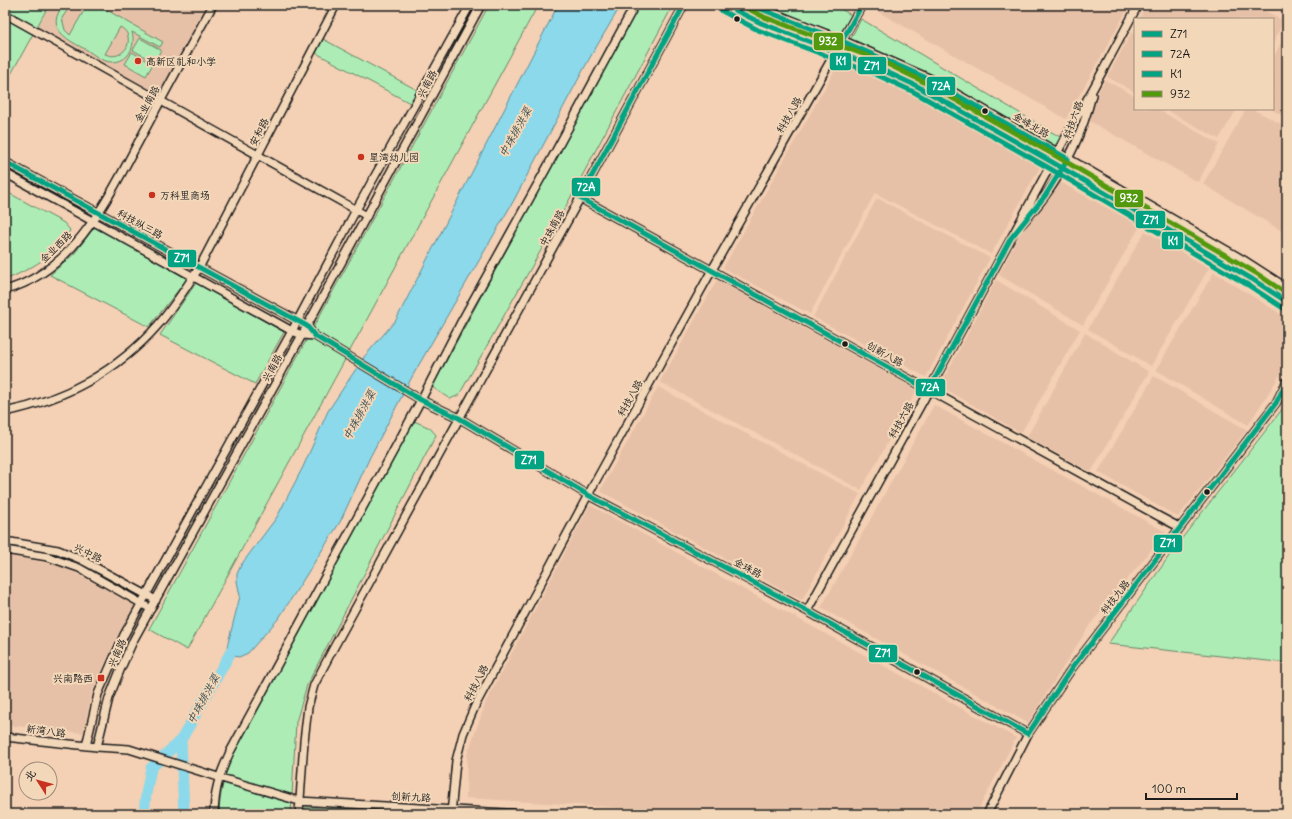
<svg xmlns="http://www.w3.org/2000/svg" width="1292" height="819" viewBox="0 0 1292 819" font-family="Delius,'LXGW WenKai TC',sans-serif">
<style>
.built{fill:#e7c1a7}
.green{fill:#adedb5;stroke:#648468;fill-rule:evenodd}
.water{fill:#8bd9ea;stroke:#5f8d98}
.lines{fill:none;stroke-linecap:round;stroke-linejoin:round}
.river{stroke:#8bd9ea;stroke-width:11}
.minor-casing{stroke:#1c1c1c;stroke-width:10}
.major-casing{stroke:#1c1c1c;stroke-width:12}
.minor{stroke:#f3d7b9;stroke-width:7}
.major{stroke:#f3d7b9;stroke-width:9}
.bus-1-casing{stroke:#f3d7b9;stroke-width:8}
.bus-2-casing{stroke:#f3d7b9;stroke-width:8}
.bus-3-casing{stroke:#f3d7b9;stroke-width:8}
.bus-4-casing{stroke:#f3d7b9;stroke-width:8}
.bus-1{stroke:#01a383;stroke-width:5}
.bus-2{stroke:#01a383;stroke-width:5}
.bus-3{stroke:#01a383;stroke-width:5}
.bus-4{stroke:#52990d;stroke-width:5}
.bus-dot{fill:#1c1c1c;stroke:#f3d7b9;stroke-width:1.5}
.poi-dot{fill:#c8321e;stroke:#f3d7b9;stroke-width:1.5}
.labels{text-anchor:middle;dominant-baseline:central;stroke-width:4;stroke-linejoin:round;paint-order:stroke}
.poi-label{font-size:10px;fill:#1c1c1c;stroke:#f3d7b9;text-anchor:start}
.street-label{font-size:10px;fill:#1c1c1c;stroke:#f3d7b9}
.water-label{font-size:11px;font-style:italic;fill:#384b50;stroke:#f3d7b9}
.line-badge{stroke:#f3d7b9;stroke-width:1.5}
.badge-label{font-size:11px;text-anchor:middle;font-weight:bold;fill:#fff}
</style>
<rect width="100%" height="100%" fill="#f4d0b4"/>
<filter id="ink" filterUnits="userSpaceOnUse"><feTurbulence type="fractalNoise" baseFrequency=".025" numOctaves="2"/><feDisplacementMap in="SourceGraphic" scale="8" xChannelSelector="R" yChannelSelector="G"/><feConvolveMatrix kernelMatrix="1 2 1 2 8 2 1 2 1" color-interpolation-filters="sRGB"/></filter>
<g filter="url(#ink)">
<path class="built" d="M50 5H209L159 94 38 27Z
M872 5H1130L1066 119 870 7Z
M1146 5H1254L1284 21 1273 43V19H1139Z
M1132 32 1135 34V92L1107 77Z
M1287 32V118L1270 109H1273V58Z
M840 61 918 93 1043 162 991 254 875 193 810 314 723 268Z
M1105 80 1135 96V109H1157L1219 144 1198 182 1084 118Z
M1165 109H1237L1219 139Z
M1246 109H1252L1287 127V234L1203 184Z
M1049 176 1140 226 1083 325 999 275Z
M877 198 990 258 926 377 813 317Z
M1145 231 1209 268 1151 366 1088 329Z
M1214 272 1287 318V364L1248 425 1156 370Z
M717 280 917 390 861 490 660 382Z
M996 280 1080 330 1021 433 940 386Z
M1085 333 1149 372 1091 472 1027 437Z
M1154 376 1247 430 1178 517 1098 472Z
M658 387 860 494 802 600 600 491Z
M934 405 1166 532 1089 626 1028 723 821 608Z
M590 505 1016 738 976 814H717L466 798 467 755 486 702Z
M5 555 63 566 135 605 120 632 92 692 83 733 5 725Z"/>
<path class="green" d="M13 5H49L5 85V19Z
M64 5H78L68 9 62 18 65 30 70 35 86 7 79 5H98L163 42 160 47 132 32C136 46 129 62 112 62 103 62 94 55 87 50 69 41 43 28 64 5ZM120 27C128 31 130 38 127 47 122 55 114 58 105 54Z
M489 5H538L187 650 149 629Z
M639 5H671V9L566 206 459 395 450 399 432 387Z
M764 5H834L851 15 840 34Z
M861 19 1060 137 1055 146 932 76 850 40Z
M140 38 161 50 154 62 133 50Z
M323 39 417 90 410 103 316 53Z
M132 52 153 64 146 76 125 64Z
M5 191 64 223 70 230C60 254 28 270 5 280Z
M95 226 187 279 149 327 50 275 75 253Z
M196 283 284 332 255 384 160 335Z
M1287 403V663L1108 644 1176 546Z
M414 421 430 428 436 435 307 685 296 722 291 814H219C220 787 227 767 238 742Z
M306 807 417 814H306Z"/>
<path class="water" d="M558 5H621L588 61 514 200 413 375 370 457 340 522 279 618 248 653 239 657 229 655 227 647 240 596 237 581V574L241 565 277 517 303 467 328 411 364 357 396 320Z"/>
<g class="lines">
<path class="river" d="M144 814 146 794 151 768 181 740
M184 814 181 740 236 643"/>
<g class="minor-casing">
<path id="minor" d="M5 14 367 216
M5 162 307 326 315 336 421 400 459 418 588 495 807 611 1028 734
M5 173 292 331 302 335 315 336
M580 198 1160 517 1179 527
M1021 225C1029 216 1038 206 1045 196 1067 166 1083 131 1092 95
M5 290C78 271 113 188 146 128 168 87 190 46 213 5
M5 412C64 400 118 371 158 325 174 307 186 287 199 268L336 5
M5 541 58 550 80 559 156 600
M5 550 48 557 79 568 151 609
M807 611 929 390 1057 153 1094 87 1138 5
M5 737 97 747 129 749 218 777 299 801 523 814
M86 746 98 694 124 635 292 331 356 210 470 5
M97 747 109 698 121 668 134 639 307 326 481 5
M214 814C215 787 219 776 230 752L421 400 460 324 546 169 635 5
M299 814 304 741 308 707 314 685 333 649 580 198 684 5
M451 814 456 761 463 734 475 706 588 495 712 270 862 5
M987 814 1028 734 1072 668 1276 403 1287 381"/>
</g>
<g class="major-casing">
<path id="major" d="M725 5 761 23 878 68 917 86 1052 162 1252 279 1287 302
M751 5 842 41 929 79 1245 262 1287 289"/>
</g>
<use href="#minor" class="minor"/>
<use href="#major" class="major"/>
<g class="bus-1-casing">
<path id="bus-1" d="M725 5 761 23 878 68 917 86 1052 162 1252 279 1287 302
M5 162 307 326 315 336 421 400 459 418 588 495 807 611 1028 734 1072 668 1276 403 1287 381"/>
</g>
<g class="bus-2-casing">
<path id="bus-2" d="M684 5 580 198 929 390 1011 238 1045 196 1068 159 929 79 842 41 751 5
M842 41 862 5"/>
</g>
<g class="bus-3-casing">
<path id="bus-3" d="M722 11 758 30 875 74 914 92 1049 168 1248 285 1283 308"/>
</g>
<g class="bus-4-casing">
<path id="bus-4" d="M741 5 764 17 881 61 920 80 1056 156 1256 273 1287 294"/>
</g>
<use href="#bus-1" class="bus-1"/>
<use href="#bus-2" class="bus-2"/>
<use href="#bus-3" class="bus-3"/>
<use href="#bus-4" class="bus-4"/>
</g>
</g>
<g class="bus-dot">
<circle cx="737" cy="19" r="3.5"/>
<circle cx="985" cy="111" r="3.5"/>
<circle cx="845" cy="344" r="3.5"/>
<circle cx="1207" cy="492" r="3.5"/>
<circle cx="917" cy="672" r="3.5"/>
</g>
<g class="poi-dot">
<circle cx="138" cy="61" r="4"/>
<circle cx="361" cy="157" r="4"/>
<circle cx="152" cy="195" r="4"/>
<rect x="97" y="674" width="8" height="8" rx="2"/>
</g>
<g class="labels">
<g class="poi-label">
<text x="146" y="61">高新区礼和小学</text>
<text x="369" y="157">星湾幼儿园</text>
<text x="160" y="195">万科里商场</text>
<text x="93" y="678" text-anchor="end">兴南路西</text>
</g>
<g class="street-label">
<text transform="translate(427 84) rotate(-62)">兴南路</text>
<text transform="translate(147 104) rotate(-61)">金业南路</text>
<text transform="translate(789 115) rotate(-60)">科技八路</text>
<text transform="translate(1073 120) rotate(-70)">科技六路</text>
<text transform="translate(1031 125) rotate(30)">金峰北路</text>
<text transform="translate(259 132) rotate(-63)">安和路</text>
<text transform="translate(140 224) rotate(29)">科技纵三路</text>
<text transform="translate(552 228) rotate(-61)">中珠南路</text>
<text transform="translate(56 247) rotate(-44)">金业西路</text>
<text transform="translate(885 354) rotate(29)">创新八路</text>
<text transform="translate(272 368) rotate(-61)">兴南路</text>
<text transform="translate(630 398) rotate(-61)">科技八路</text>
<text transform="translate(901 420) rotate(-61)">科技六路</text>
<text transform="translate(88 553) rotate(26)">兴中路</text>
<text transform="translate(748 568) rotate(28)">金珠路</text>
<text transform="translate(1115 597) rotate(-52)">科技九路</text>
<text transform="translate(117 653) rotate(-66)">兴南路</text>
<text transform="translate(476 683) rotate(-62)">科技八路</text>
<text transform="translate(46 731) rotate(7)">新湾八路</text>
<text transform="translate(411 797) rotate(3)">创新九路</text>
</g>
<g class="water-label">
<text transform="translate(515 132) rotate(-61)">中珠排洪渠</text>
<text transform="translate(359 415) rotate(-61)">中珠排洪渠</text>
<text transform="translate(203 699) rotate(-61)">中珠排洪渠</text>
</g>
</g>
<g class="line-badge">
<rect x="813" y="32" width="31" height="19" rx="4" fill="#52990d"/>
<rect x="829" y="52" width="23" height="19" rx="4" fill="#01a383"/>
<rect x="857" y="56" width="30" height="19" rx="4" fill="#01a383"/>
<rect x="926" y="76" width="30" height="20" rx="4" fill="#01a383"/>
<rect x="571" y="177" width="30" height="20" rx="4" fill="#01a383"/>
<rect x="1114" y="189" width="30" height="19" rx="4" fill="#52990d"/>
<rect x="1135" y="210" width="31" height="19" rx="4" fill="#01a383"/>
<rect x="1161" y="231" width="23" height="19" rx="4" fill="#01a383"/>
<rect x="167" y="249" width="30" height="19" rx="4" fill="#01a383"/>
<rect x="915" y="378" width="31" height="19" rx="4" fill="#01a383"/>
<rect x="514" y="450" width="31" height="20" rx="4" fill="#01a383"/>
<rect x="1153" y="534" width="30" height="19" rx="4" fill="#01a383"/>
<rect x="868" y="644" width="30" height="19" rx="4" fill="#01a383"/>
</g>
<g class="badge-label">
<text x="828" y="45">932</text>
<text x="841" y="65">K1</text>
<text x="872" y="70">Z71</text>
<text x="941" y="90">72A</text>
<text x="586" y="191">72A</text>
<text x="1129" y="202">932</text>
<text x="1151" y="224">Z71</text>
<text x="1173" y="245">K1</text>
<text x="182" y="262">Z71</text>
<text x="930" y="391">72A</text>
<text x="529" y="464">Z71</text>
<text x="1168" y="547">Z71</text>
<text x="883" y="657">Z71</text>
</g>
<rect width="1292" height="819" fill="none" stroke="#f3d7b9" stroke-width="20"/>
<rect x="10" y="10" width="1272" height="799" fill="none" stroke="#1c1c1c" stroke-width="1.5" filter="url(#ink)"/>
<rect x="1134" y="18" width="140" height="92" fill="#f3d7b9" stroke="#9d8c7a"/>
<rect x="1142" y="31" width="20" height="6" fill="#01a383" stroke="#9d8c7a"/>
<text x="1170" y="38" font-size="12" fill="#1c1c1c">Z71</text>
<rect x="1142" y="51" width="20" height="6" fill="#01a383" stroke="#9d8c7a"/>
<text x="1170" y="58" font-size="12" fill="#1c1c1c">72A</text>
<rect x="1142" y="71" width="20" height="6" fill="#01a383" stroke="#9d8c7a"/>
<text x="1170" y="78" font-size="12" fill="#1c1c1c">K1</text>
<rect x="1142" y="91" width="20" height="6" fill="#52990d" stroke="#9d8c7a"/>
<text x="1170" y="98" font-size="12" fill="#1c1c1c">932</text>
<g transform="translate(38 781) rotate(306)"><circle r="19" fill="#f3d7b9" stroke="#9d8c7a"/>
<path d="M0-3L7 15L0 10L-7 15Z" fill="#c8321e"/>
<text y="-6" font-size="11" font-weight="bold" text-anchor="middle" fill="#1c1c1c">北</text>
</g>
<path d="M1146 793v6h91v-6" fill="none" stroke="#1c1c1c" stroke-width="2"/>
<text x="1152" y="793" font-size="12" fill="#1c1c1c" stroke="#f3d7b9" stroke-width="3" paint-order="stroke">100 m</text>
</svg>
